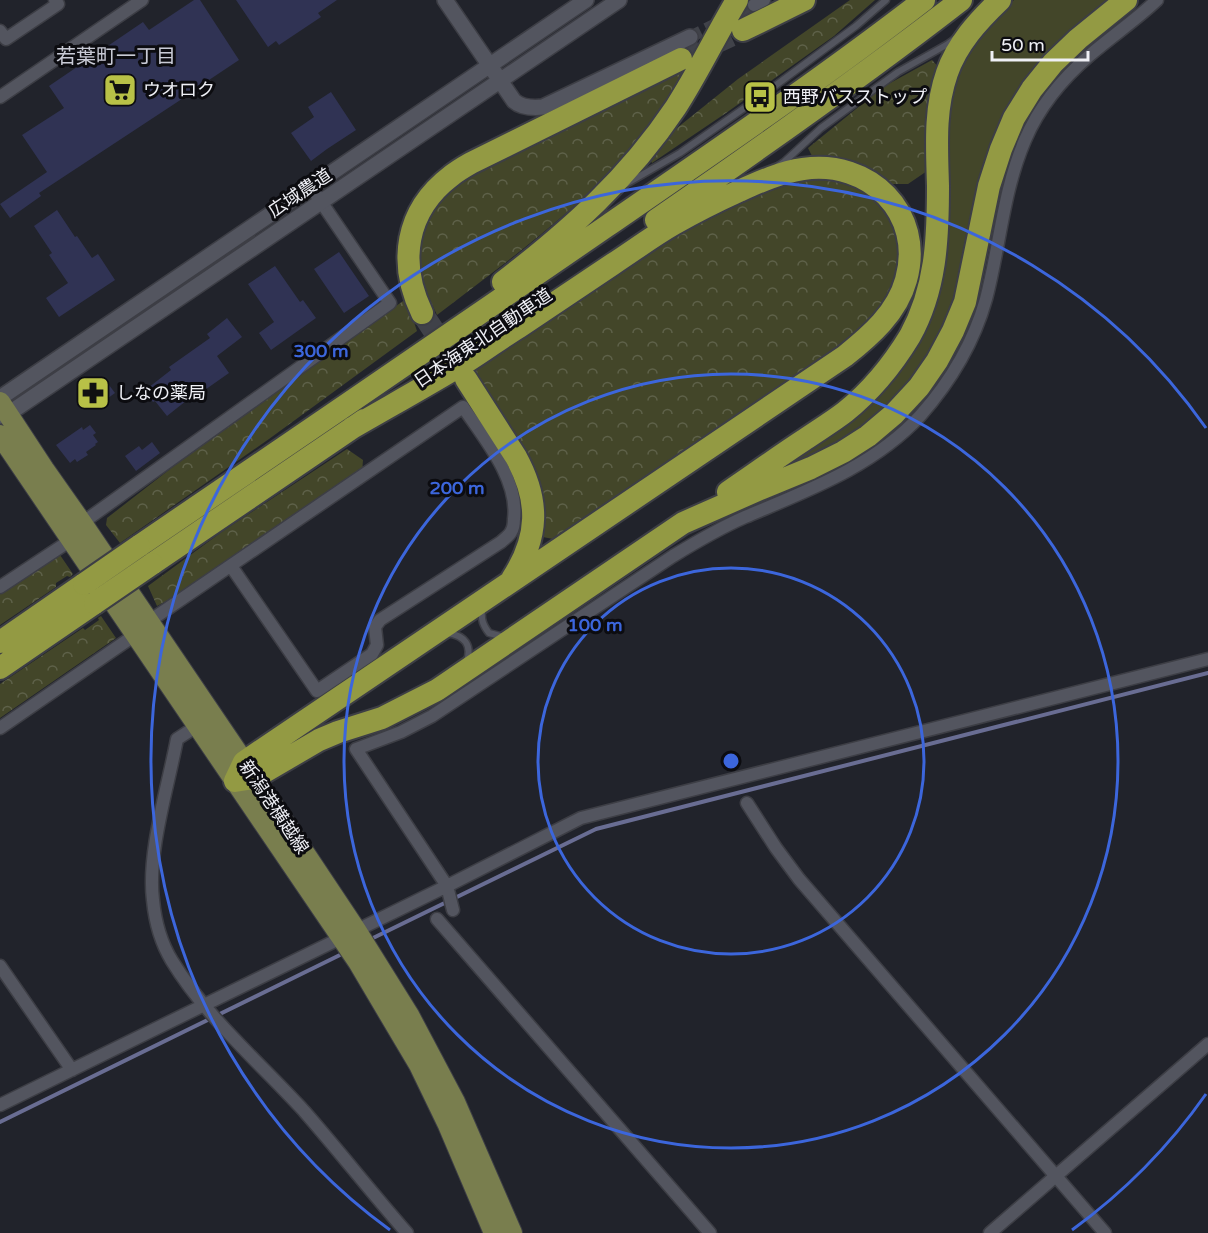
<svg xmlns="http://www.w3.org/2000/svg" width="1208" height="1233" viewBox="0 0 1208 1233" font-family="'Varela Round','Noto Sans JP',sans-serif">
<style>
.green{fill:#434629}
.forest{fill:url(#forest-crowns)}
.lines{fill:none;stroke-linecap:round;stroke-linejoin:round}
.stream{stroke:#696d93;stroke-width:4}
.building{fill:#303354}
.minor-tunnel{stroke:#404249;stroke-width:12;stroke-dasharray:12 6;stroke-linecap:butt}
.motorway-tunnel{stroke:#404249;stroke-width:22;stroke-dasharray:22 11;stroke-linecap:butt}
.service-casing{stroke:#3d3e45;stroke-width:9}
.minor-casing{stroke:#3d3e45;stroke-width:15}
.tertiary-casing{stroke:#3d3e45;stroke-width:18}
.primary-casing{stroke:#3d3e45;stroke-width:22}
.motorway-casing{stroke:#3d3e45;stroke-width:26}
.service{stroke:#53555f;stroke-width:6}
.minor{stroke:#53555f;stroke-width:12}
.tertiary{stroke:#53555f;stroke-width:15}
.primary{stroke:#797e4e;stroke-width:20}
.motorway{stroke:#939a43;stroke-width:22}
.motorway-bridge-casing{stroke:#3d3e45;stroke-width:26;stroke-linecap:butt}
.motorway-bridge{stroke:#939a43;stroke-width:22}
.ring{fill:none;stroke:#3c66dc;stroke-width:3}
.labels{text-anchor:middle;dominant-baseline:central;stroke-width:6;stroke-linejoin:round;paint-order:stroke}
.poi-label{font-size:18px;fill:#eff0f6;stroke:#0c0c10;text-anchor:start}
.street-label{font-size:18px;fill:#eff0f6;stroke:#0c0c10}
.neighbourhood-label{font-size:20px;fill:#c9cbd6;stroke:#0c0c10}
.centre{fill:#3c66dc;stroke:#0c0c10;stroke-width:3}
.ring-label{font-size:18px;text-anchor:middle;font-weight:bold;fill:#3c66dc;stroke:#0c0c10;stroke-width:6;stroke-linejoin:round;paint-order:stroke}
</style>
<defs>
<pattern id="forest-crowns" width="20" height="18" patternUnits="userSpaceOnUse" patternTransform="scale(1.5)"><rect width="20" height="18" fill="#434629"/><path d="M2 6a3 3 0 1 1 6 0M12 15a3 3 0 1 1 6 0" fill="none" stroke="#5e6149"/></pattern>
</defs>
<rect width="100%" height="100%" fill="#21232b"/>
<path class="green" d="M1014 0H1109L1064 36 1023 86 945 335 880 420 816 460 776 473 925 320 944 109 957 65 985 28Z"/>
<path class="forest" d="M850 0H875L834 36 726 113 652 163 648 156 657 144 738 79Z
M932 60 942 71 927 171 908 184H888L879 174 845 161 814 160 808 148 883 87Z
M691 66C667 100 644 135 616 165 563 222 498 268 437 315L424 287 419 267V237L440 198 470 171Z
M813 177 847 182 871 195 886 208 899 235V266L893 291 869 324 840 348 558 540 543 537C552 475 507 418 472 372L594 288 691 225 781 183Z
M406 299 417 331 269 439 120 543 106 525 107 518 237 417Z
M347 449 363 460 362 472 186 591 157 606 148 586 223 531Z
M60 555 73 574 70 577 67 576 56 583V587L0 625V594Z
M101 616 116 638 0 718V684L83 628 85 630 99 620 98 618Z"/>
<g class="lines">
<path class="stream" d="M369 940 596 829 1208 673
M0 1122 344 953"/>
</g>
<path class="building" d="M194 0H200L239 60 191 92V93L39 193 41 196 10 218 0 204 47 172 22 135 64 108 49 86 143 22 149 30Z
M236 0H337L318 13 321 17 279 45 276 41 268 47Z
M331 92 356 130 327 149 311 161 291 133 314 117 308 107Z
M57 210 75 237 77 236 92 258 98 254 115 280 59 317 46 298 68 283 49 255 52 253 34 226Z
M339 252 369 296 344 313 314 269Z
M275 266 300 302 303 300 316 318 271 350 259 333 274 322 248 284Z
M227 318 242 337 217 356 229 373 192 399 191 397 167 416 155 401 153 402 144 391 171 370 169 367 210 338 207 334Z
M103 377 115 393 93 409 82 393Z
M90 425 96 433 93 435 98 442 95 444 96 445 86 452 88 455 77 462 75 459 70 463 56 445 82 427 83 430Z
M152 442 160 453 136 471 125 456 139 446 142 450Z"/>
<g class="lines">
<path class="minor-tunnel" d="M690 37 754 5"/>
<path class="motorway-tunnel" d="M681 59 743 30
M422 313 466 379"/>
<g class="service-casing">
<path id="service" d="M778 166 784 162 821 128 898 72 948 44 955 39
M626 184 680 153 760 97 856 26 886 0
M482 610C481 620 483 625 489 633L504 637
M448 633C465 636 472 645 467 661"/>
</g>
<g class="minor-casing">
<path id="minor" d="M754 5 764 0
M0 31 6 39 58 4 55 0
M0 97 142 0
M82 523 390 303 311 187
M0 587 71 540
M148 622 463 407C484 438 519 479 514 519 514 523 513 529 511 532 509 536 504 539 501 542L380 620 375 627 377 645 372 654 317 691 231 566
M197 726 177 739C168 787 147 853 153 900 155 921 161 943 172 961 207 1018 259 1062 304 1111 339 1151 372 1193 407 1233
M0 728 135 635
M747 803 776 848 799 879 1105 1233
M453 910 447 886 356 749 401 732 432 716 673 556C696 542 720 528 745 517 806 491 873 467 920 416 950 382 974 342 986 299 1000 246 1003 191 1025 140 1039 107 1063 78 1090 55 1112 36 1136 20 1157 0
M437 919 710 1233
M0 966 72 1070
M0 1105 447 886 581 818 1208 659
M990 1233 1208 1044"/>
</g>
<g class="tertiary-casing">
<path id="tertiary" d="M445 0 514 101C522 108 533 108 543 107L690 37
M0 398 586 0
M0 416 8 414 619 0"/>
</g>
<g class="primary-casing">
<path id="primary" d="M0 402 44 469 82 523 244 762 356 930 409 1015 455 1102 512 1233
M0 435 358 962 419 1065 448 1125 494 1233"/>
</g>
<g class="motorway-casing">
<path id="motorway" d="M743 30 804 0
M656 220C759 149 862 77 961 0
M503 282C570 230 628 179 676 107 698 73 716 35 737 0
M422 313C398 263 405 211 451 176 457 171 464 167 471 163L681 59
M466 379 516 457C540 501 539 537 512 579
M352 428C390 406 428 385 466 362 484 351 501 338 519 327 550 306 582 285 613 264 633 251 653 236 674 224 695 212 717 201 739 191 759 182 781 172 803 169 869 159 925 213 906 280 897 313 870 336 845 356 645 492 445 628 244 762L235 781 254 778 319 740 338 732 382 718 437 690 683 523 760 489 811 468 843 452 868 436 894 414 919 387 937 361 953 331 965 302 989 186 1001 149 1014 118 1032 89 1053 63 1078 39 1126 0
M728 492C753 475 778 457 804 440 817 431 832 422 845 412 870 392 893 364 910 336 936 289 938 239 938 186 937 148 934 110 947 73 957 44 978 21 1000 0
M139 546C295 440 452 333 607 226 714 152 822 79 924 0
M152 564 364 420
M0 642 84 584
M0 668 95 603"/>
</g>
<use href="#service" class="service"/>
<use href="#minor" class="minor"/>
<use href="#tertiary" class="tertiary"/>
<use href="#primary" class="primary"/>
<use href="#motorway" class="motorway"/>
<g class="motorway-bridge-casing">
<path id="motorway-bridge" d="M84 584 139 546
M95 603 152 564"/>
</g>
<use href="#motorway-bridge" class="motorway-bridge"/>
</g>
<g class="ring">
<circle cx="731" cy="761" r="193"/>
<circle cx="731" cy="761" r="387"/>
<path d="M1206 1094A580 580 0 0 1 1072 1230M390 1230A580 580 0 1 1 1206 428"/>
</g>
<defs>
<g id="supermarket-square" transform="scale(1.725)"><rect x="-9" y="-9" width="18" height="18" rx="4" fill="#b8c147" stroke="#0c0c10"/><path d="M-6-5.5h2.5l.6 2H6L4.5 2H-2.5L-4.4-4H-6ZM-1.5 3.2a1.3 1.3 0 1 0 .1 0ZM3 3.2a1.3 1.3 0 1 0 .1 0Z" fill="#111"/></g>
<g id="bus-square" transform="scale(1.725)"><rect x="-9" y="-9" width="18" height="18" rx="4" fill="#b8c147" stroke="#0c0c10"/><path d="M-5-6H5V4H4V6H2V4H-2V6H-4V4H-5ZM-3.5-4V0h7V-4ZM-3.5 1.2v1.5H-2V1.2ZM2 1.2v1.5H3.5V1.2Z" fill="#111"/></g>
<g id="pharmacy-square" transform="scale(1.725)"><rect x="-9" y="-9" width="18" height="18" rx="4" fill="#b8c147" stroke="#0c0c10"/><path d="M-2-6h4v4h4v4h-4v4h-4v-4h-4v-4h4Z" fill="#111"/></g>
</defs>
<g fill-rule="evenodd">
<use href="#supermarket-square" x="120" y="90"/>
<use href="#bus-square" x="760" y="97"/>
<use href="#pharmacy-square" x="93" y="393"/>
</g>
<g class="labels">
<g class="poi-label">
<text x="143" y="90">ウオロク</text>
<text x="783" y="97">西野バスストップ</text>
<text x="116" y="393">しなの薬局</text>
</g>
<g class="street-label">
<text transform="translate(300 193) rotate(-34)">広域農道</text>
<text transform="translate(483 338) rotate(-34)">日本海東北自動車道</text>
<text transform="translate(274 807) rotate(56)">新潟港横越線</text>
</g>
<g class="neighbourhood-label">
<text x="116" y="57">若葉町一丁目</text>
</g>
</g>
<circle cx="731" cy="761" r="9" class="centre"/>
<g class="ring-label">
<text x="321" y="357">300 m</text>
<text x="457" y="494">200 m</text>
<text x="595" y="631">100 m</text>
</g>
<path d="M992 51v9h96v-9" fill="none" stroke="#eff0f6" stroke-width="3"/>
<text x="1001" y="51" font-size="18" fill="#eff0f6" stroke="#0c0c10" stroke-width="4.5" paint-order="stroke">50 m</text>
</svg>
